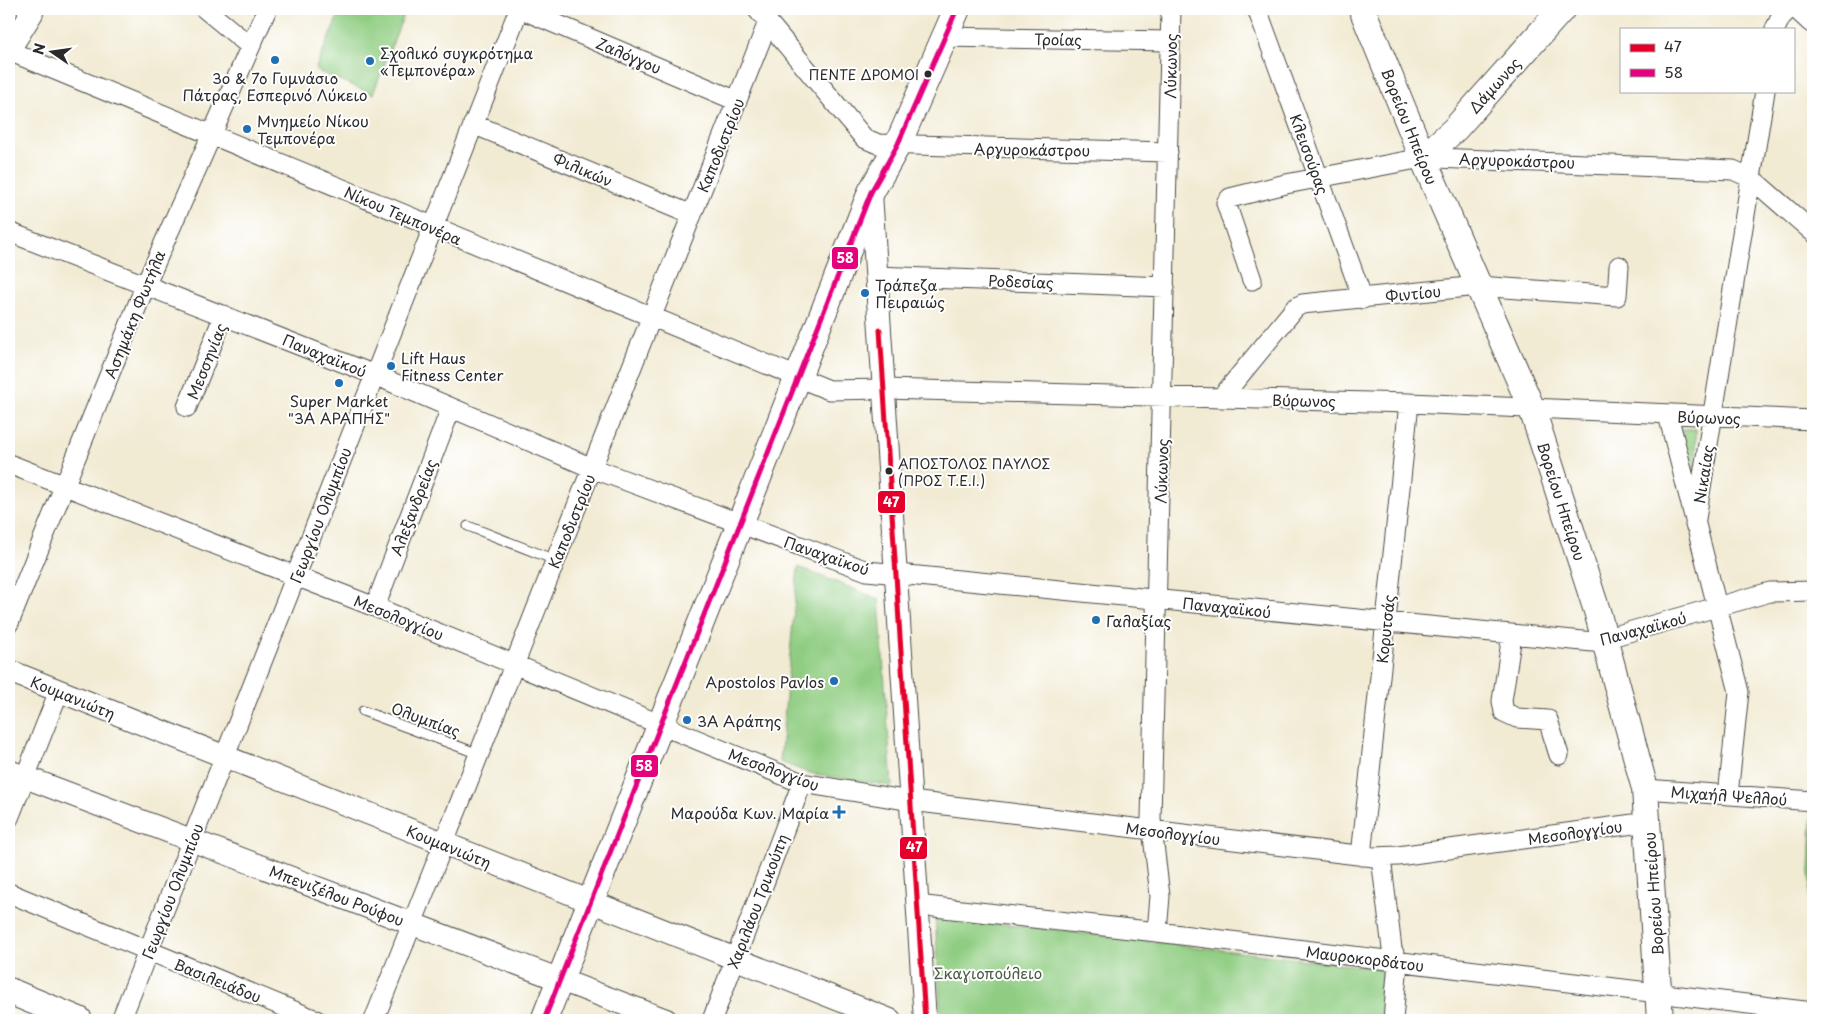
<svg xmlns="http://www.w3.org/2000/svg" width="1822" height="1029" viewBox="0 0 1822 1029" font-family="'Playpen Sans',sans-serif">
<style>
.green{fill:#90cd82;stroke:#5e7c56}
.lines{fill:none;stroke-linecap:round;stroke-linejoin:round}
.service-casing{stroke:#494844;stroke-width:11}
.minor-casing{stroke:#494844;stroke-width:21}
.tertiary-casing{stroke:#494844;stroke-width:24}
.secondary-casing{stroke:#494844;stroke-width:28}
.service{stroke:#fff;stroke-width:9}
.minor{stroke:#fff;stroke-width:19}
.tertiary{stroke:#fff;stroke-width:22}
.secondary{stroke:#fff;stroke-width:26}
.bus-1-casing{stroke:#fff;stroke-width:9}
.bus-2-casing{stroke:#fff;stroke-width:9}
.bus-1{stroke:#e4002b;stroke-width:5}
.bus-2{stroke:#e5007d;stroke-width:5}
.poi-dot{fill:#1f6fb2;stroke:#fff;stroke-width:2}
.bus-dot{fill:#2b2b2b;stroke:#fff;stroke-width:2}
.labels{text-anchor:middle;dominant-baseline:central;stroke-width:4;stroke-linejoin:round;paint-order:stroke}
.bus-label{font-size:14px;fill:#2b2b2b;stroke:#fff;text-anchor:end}
.street-label{font-size:15px;fill:#2b2b2b;stroke:#fff}
.poi-label{font-size:15px;fill:#2b2b2b;stroke:#fff;text-anchor:start}
.park-label{font-size:15px;fill:#495c45;stroke:#fff}
.line-badge{stroke:#fff;stroke-width:2}
.badge-label{font-size:14px;text-anchor:middle;font-weight:bold;fill:#fff}
</style>
<rect width="100%" height="100%" fill="#fff"/>
<filter id="ink" filterUnits="userSpaceOnUse"><feTurbulence type="fractalNoise" baseFrequency=".02" numOctaves="2"/><feDisplacementMap in="SourceGraphic" scale="10" xChannelSelector="R" yChannelSelector="G"/><feConvolveMatrix kernelMatrix="1 2 1 2 8 2 1 2 1" color-interpolation-filters="sRGB"/></filter>
<filter id="wash" filterUnits="userSpaceOnUse"><feTurbulence type="fractalNoise" baseFrequency=".0096" numOctaves="4" result="noise"/><feDisplacementMap in="SourceGraphic" scale="20" xChannelSelector="R" yChannelSelector="G"/><feGaussianBlur stdDeviation="1.12" result="paint"/><feColorMatrix in="noise" values="0 0 0 0 0 0 0 0 0 0 0 0 0 0 0 0 0 1.4 0 .05"/><feComposite in="paint" operator="in"/></filter>
<g filter="url(#wash)">
<rect width="100%" height="100%" fill="#f2ebd4"/>
<path class="green" d="M341 9H406L373 94 315 70Z
M1680 429H1696V472L1690 474Z
M798 567 879 599 892 786 809 773 780 762Z
M1812 815H1813V928L1808 927Z
M935 916 1383 969 1386 1020H941Z"/>
</g>
<g filter="url(#ink)">
<g class="lines">
<g class="service-casing">
<path id="service" d="M468 526 555 560
M363 711 479 754"/>
</g>
<g class="minor-casing">
<path id="minor" d="M205 9 250 46
M521 9 737 101
M757 9 864 138 878 144 1168 152
M1257 9 1363 299
M1775 29 1781 17 1789 9
M945 37 1170 41
M9 51 829 390 884 389 1409 403 1813 420
M473 124 692 215
M9 232 375 375 592 468 867 571 1593 642 1770 592 1813 591
M876 276 1165 287
M1252 280 1226 203 1230 198 1286 184 1417 159 1436 158 1733 170 1751 178 1813 232
M1221 398 1295 308 1302 304 1478 286 1617 296 1619 266
M187 407 224 315
M1668 415 1739 692 1728 795
M9 464 375 607 802 783 911 801 1374 857 1398 856 1648 822
M1695 525 1765 91
M375 607 451 408
M9 623 146 284 267 9
M1512 635 1502 701 1504 712 1517 718 1548 720 1559 755
M1645 789 1813 801
M9 818 59 691
M1361 856 1409 403
M1381 857 1392 949 1398 962 1393 1020
M9 893 316 1020
M917 905 1157 932 1813 1012
M1157 932 1160 896 1151 819 1171 9
M121 1020 519 9
M374 1020 768 22
M712 1020 802 783"/>
</g>
<g class="tertiary-casing">
<path id="tertiary" d="M9 50 32 13 28 9
M871 193 925 1020
M9 671 890 1020
M9 771 666 1020"/>
</g>
<g class="secondary-casing">
<path id="secondary" d="M1362 9 1423 158 1532 409 1597 611 1645 789 1660 1020
M1801 9 1813 20
M1423 158 1455 129 1562 9
M9 991 79 1020
M544 1020 871 192 897 146 957 9"/>
</g>
<use href="#service" class="service"/>
<use href="#minor" class="minor"/>
<use href="#tertiary" class="tertiary"/>
<use href="#secondary" class="secondary"/>
<g class="bus-1-casing">
<path id="bus-1" d="M880 330 925 1020"/>
</g>
<g class="bus-2-casing">
<path id="bus-2" d="M544 1020 871 192 897 146 957 9"/>
</g>
<use href="#bus-1" class="bus-1"/>
<use href="#bus-2" class="bus-2"/>
</g>
</g>
<g class="poi-dot">
<circle cx="275" cy="60" r="5"/>
<circle cx="370" cy="61" r="5"/>
<circle cx="247" cy="129" r="5"/>
<circle cx="865" cy="293" r="5"/>
<circle cx="391" cy="366" r="5"/>
<circle cx="339" cy="383" r="5"/>
<circle cx="1096" cy="620" r="5"/>
<circle cx="834" cy="681" r="5"/>
<circle cx="687" cy="720" r="5"/>
<path d="M836.5 804.5h5v5h5v5h-5v5h-5v-5h-5v-5h5z"/>
</g>
<g class="bus-dot">
<circle cx="928" cy="74" r="4.5"/>
<circle cx="889" cy="471" r="4.5"/>
</g>
<g class="labels">
<g class="bus-label">
<text x="919" y="74">ΠΕΝΤΕ ΔΡΟΜΟΙ</text>
<text x="898" y="463" text-anchor="start">ΑΠΟΣΤΟΛΟΣ ΠΑΥΛΟΣ<tspan x="898" dy="17">(ΠΡΟΣ Τ.Ε.Ι.)</tspan></text>
</g>
<g class="street-label">
<text transform="translate(1058 39) rotate(1)">Τροίας</text>
<text transform="translate(629 55) rotate(23)">Ζαλόγγου</text>
<text transform="translate(1170 66) rotate(-89)">Λύκωνος</text>
<text transform="translate(1494 85) rotate(-48)">Δάμωνος</text>
<text transform="translate(1410 126) rotate(68)">Βορείου Ηπείρου</text>
<text transform="translate(720 145) rotate(-68)">Καποδιστρίου</text>
<text transform="translate(1032 149) rotate(1)">Αργυροκάστρου</text>
<text transform="translate(1310 154) rotate(70)">Κλεισούρας</text>
<text transform="translate(1517 160) rotate(2)">Αργυροκάστρου</text>
<text transform="translate(583 169) rotate(23)">Φιλικών</text>
<text transform="translate(403 215) rotate(23)">Νίκου Τεμπονέρα</text>
<text transform="translate(1021 281) rotate(2)">Ροδεσίας</text>
<text transform="translate(1413 293) rotate(-6)">Φιντίου</text>
<text transform="translate(134 314) rotate(-68)">Ασημάκη Φωτήλα</text>
<text transform="translate(325 355) rotate(22)">Παναχαϊκού</text>
<text transform="translate(206 361) rotate(-68)">Μεσσηνίας</text>
<text transform="translate(1304 400) rotate(1)">Βύρωνος</text>
<text transform="translate(1709 417) rotate(2)">Βύρωνος</text>
<text transform="translate(1161 471) rotate(-88)">Λύκωνος</text>
<text transform="translate(1703 474) rotate(-81)">Νικαίας</text>
<text transform="translate(1562 501) rotate(72)">Βορείου Ηπείρου</text>
<text transform="translate(413 507) rotate(-69)">Αλεξανδρείας</text>
<text transform="translate(320 515) rotate(-69)">Γεωργίου Ολυμπίου</text>
<text transform="translate(571 521) rotate(-68)">Καποδιστρίου</text>
<text transform="translate(827 555) rotate(19)">Παναχαϊκού</text>
<text transform="translate(1227 607) rotate(6)">Παναχαϊκού</text>
<text transform="translate(399 617) rotate(22)">Μεσολογγίου</text>
<text transform="translate(1643 628) rotate(-15)">Παναχαϊκού</text>
<text transform="translate(1385 629) rotate(-84)">Κορυτσάς</text>
<text transform="translate(73 697) rotate(22)">Κουμανιώτη</text>
<text transform="translate(426 719) rotate(20)">Ολυμπίας</text>
<text transform="translate(774 769) rotate(20)">Μεσολογγίου</text>
<text transform="translate(1729 795) rotate(4)">Μιχαήλ Ψελλού</text>
<text transform="translate(1575 832) rotate(-8)">Μεσολογγίου</text>
<text transform="translate(1173 833) rotate(7)">Μεσολογγίου</text>
<text transform="translate(449 846) rotate(22)">Κουμανιώτη</text>
<text transform="translate(172 891) rotate(-69)">Γεωργίου Ολυμπίου</text>
<text transform="translate(1653 894) rotate(-94)">Βορείου Ηπείρου</text>
<text transform="translate(337 895) rotate(21)">Μπενιζέλου Ρούφου</text>
<text transform="translate(757 901) rotate(-69)">Χαριλάου Τρικούπη</text>
<text transform="translate(1365 958) rotate(7)">Μαυροκορδάτου</text>
<text transform="translate(218 980) rotate(22)">Βασιλειάδου</text>
</g>
<g class="poi-label">
<text x="380" y="52">Σχολικό συγκρότημα<tspan x="380" dy="17">«Τεμπονέρα»</tspan></text>
<text x="275" y="77" text-anchor="middle">3ο &amp; 7ο Γυμνάσιο<tspan x="275" dy="17">Πάτρας, Εσπερινό Λύκειο</tspan></text>
<text x="257" y="120">Μνημείο Νίκου<tspan x="257" dy="17">Τεμπονέρα</tspan></text>
<text x="875" y="284">Τράπεζα<tspan x="875" dy="17">Πειραιώς</tspan></text>
<text x="401" y="357">Lift Haus<tspan x="401" dy="17">Fitness Center</tspan></text>
<text x="339" y="400" text-anchor="middle">Super Market<tspan x="339" dy="17">"3Α ΑΡΑΠΗΣ"</tspan></text>
<text x="1106" y="620">Γαλαξίας</text>
<text x="824" y="681" text-anchor="end">Apostolos Pavlos</text>
<text x="697" y="720">3Α Αράπης</text>
<text x="829" y="812" text-anchor="end">Μαρούδα Κων. Μαρία</text>
</g>
<g class="park-label">
<text x="988" y="972">Σκαγιοπούλειο</text>
</g>
</g>
<g class="line-badge">
<rect x="831" y="246" width="28" height="24" rx="5" fill="#e5007d"/>
<rect x="877" y="490" width="29" height="24" rx="5" fill="#e4002b"/>
<rect x="630" y="754" width="29" height="24" rx="5" fill="#e5007d"/>
<rect x="899" y="836" width="29" height="24" rx="5" fill="#e4002b"/>
</g>
<g class="badge-label">
<text x="845" y="263">58</text>
<text x="891" y="507">47</text>
<text x="644" y="771">58</text>
<text x="914" y="852">47</text>
</g>
<rect width="1822" height="1029" fill="none" stroke="#fff" stroke-width="30"/>
<rect x="1620" y="28" width="175" height="65" fill="#ffffff" stroke="#aaaaaa"/>
<rect x="1630" y="44" width="25" height="8" fill="#e4002b" stroke="#aaaaaa"/>
<text x="1664" y="52" font-size="15" fill="#2b2b2b">47</text>
<rect x="1630" y="69" width="25" height="8" fill="#e5007d" stroke="#aaaaaa"/>
<text x="1664" y="78" font-size="15" fill="#2b2b2b">58</text>
<g transform="translate(52 52) rotate(283)" stroke="#ffffff" stroke-width="4" paint-order="stroke">
<path d="M0-4L9 19L0 12L-9 19Z" fill="#2b2b2b"/>
<text y="-8" font-size="14" font-weight="bold" text-anchor="middle" fill="#2b2b2b">N</text>
</g>
</svg>
